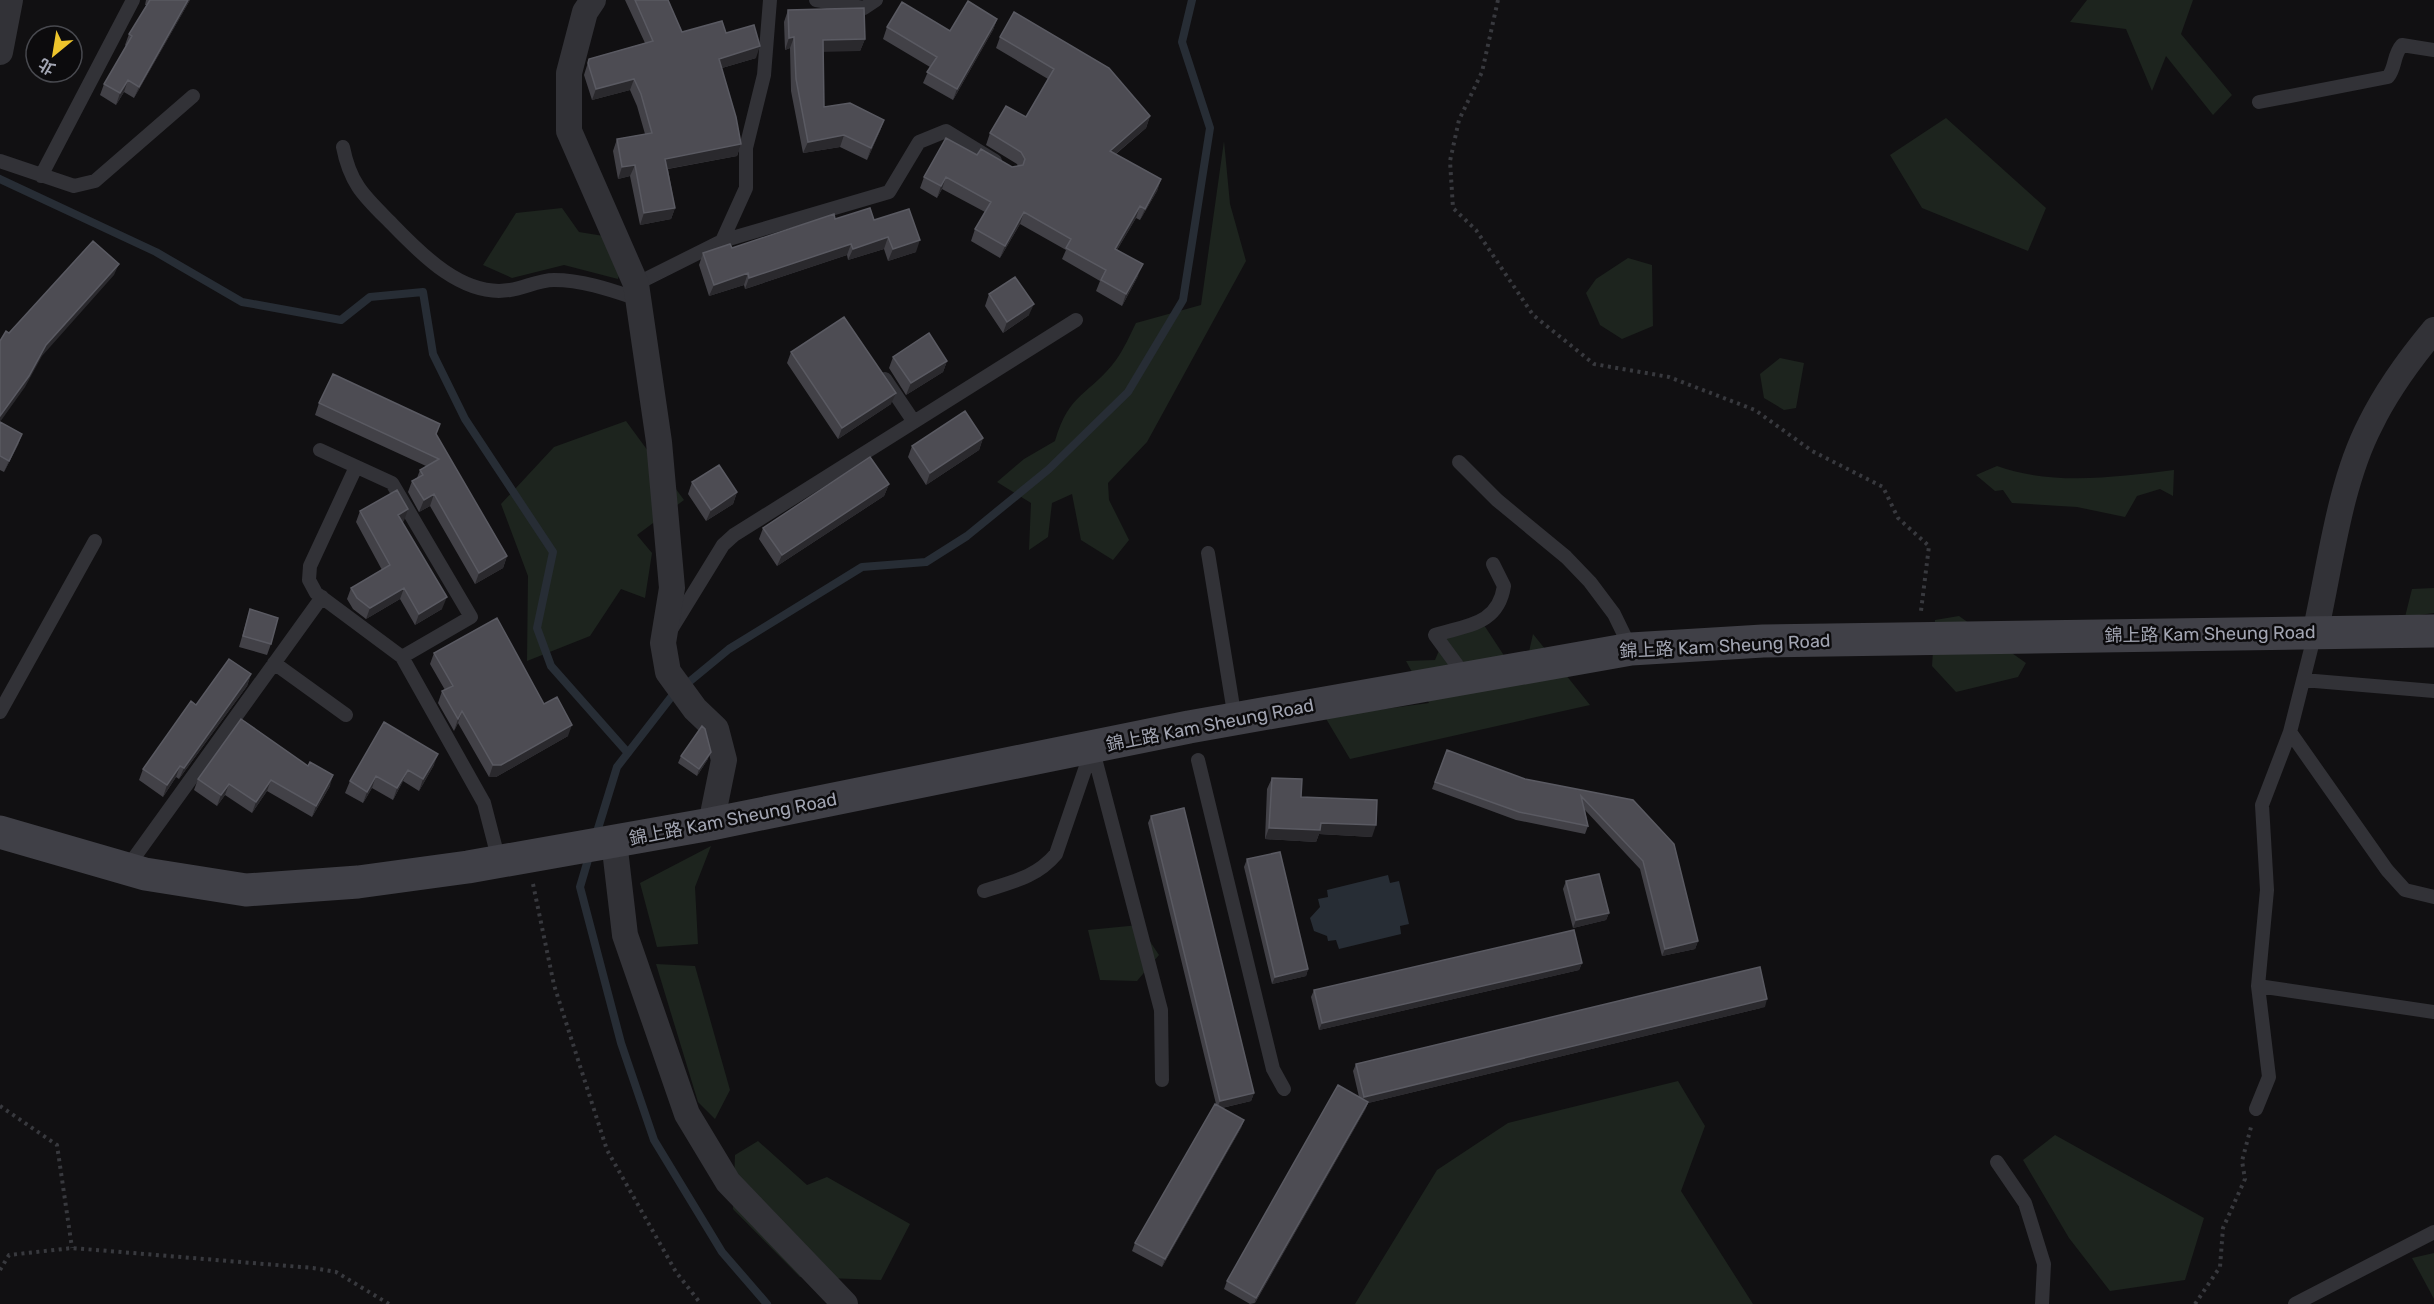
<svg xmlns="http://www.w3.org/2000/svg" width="2434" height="1304" viewBox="0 0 2434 1304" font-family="Rubik,'Noto Sans TC',sans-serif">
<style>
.green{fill:#1d241e}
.water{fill:#272d35}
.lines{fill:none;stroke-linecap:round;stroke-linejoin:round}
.stream{stroke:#272d35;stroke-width:8}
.path{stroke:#38393e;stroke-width:4;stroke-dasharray:3 4.5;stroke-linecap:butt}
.service{stroke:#323237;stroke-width:14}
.minor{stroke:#323237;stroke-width:26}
.secondary{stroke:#404047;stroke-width:33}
.wall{fill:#424147}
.shaded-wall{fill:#2a292d}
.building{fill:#4d4c53;stroke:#5a5a62;stroke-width:1.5}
.labels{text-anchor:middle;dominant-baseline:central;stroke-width:5;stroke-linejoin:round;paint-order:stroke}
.street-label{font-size:18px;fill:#a2a5b2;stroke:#0c0b0d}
</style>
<rect width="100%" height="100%" fill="#111012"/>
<path class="green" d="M2087 0H2193L2181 34 2232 95 2213 115 2166 56 2152 91 2126 29 2070 22Z
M1946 118 2046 208 2028 251 1922 208 1890 155Z
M1224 141 1230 204 1246 261 1147 442 1108 483 1109 500 1129 540 1113 560 1081 540 1072 494 1052 503 1048 537 1029 550 1031 503 997 482 1024 459 1055 441C1069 392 1090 395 1116 360 1124 349 1130 335 1136 323L1201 305Z
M562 208 579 232 628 240 618 279 564 265 512 278 483 265 516 213Z
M1628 258 1652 265 1653 326 1622 339 1600 325 1586 293 1596 279Z
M1780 358 1804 363 1796 408 1784 410 1764 398 1760 374Z
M626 421 684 500 637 535 652 553 645 598 621 589 590 636 527 661 528 576 501 504 554 447Z
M1997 466C2053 486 2116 477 2174 470L2173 496 2160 489 2137 496 2125 517 2077 507 2012 503 2003 490 1995 491 1976 475Z
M2434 588V613L2405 617 2412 589Z
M1959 616 2026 663 2018 677 1956 692 1932 666 1935 620Z
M1482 622 1522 683 1533 634 1590 705 1350 759 1325 717 1429 703 1406 661 1435 660 1446 634Z
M711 846 695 887 698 944 657 947 640 883Z
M1139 925 1159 955 1137 981 1100 980 1088 930Z
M656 964 695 966 730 1090 715 1119 698 1102Z
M1678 1081 1705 1126 1681 1191 1753 1304H1355L1437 1170 1508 1123Z
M2055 1135 2204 1218 2185 1280 2110 1291 2069 1238 2023 1160Z
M758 1141 807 1185 827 1177 910 1224 881 1280 800 1277 733 1209 735 1155Z
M2434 1253V1299L2412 1258Z"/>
<path class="water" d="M1388 875 1390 883 1399 881 1409 924 1400 926 1401 934 1339 949 1336 940 1328 941 1327 936 1314 931 1310 918 1320 907 1318 899 1328 897 1327 890Z"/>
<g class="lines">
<path class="stream" d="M0 179 156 252 242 302 341 320 370 297 423 292 433 354 465 419 553 552 537 628 551 666 628 753
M596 835 617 767 672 696 729 649 862 567 926 562 967 536 1049 469 1128 392 1183 300 1210 128 1182 42 1192 0
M590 853 580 887 621 1043 654 1140 722 1252 767 1304"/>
<path class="path" d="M1498 0 1482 72 1459 120 1450 161 1453 208 1476 230 1533 315 1594 364 1669 377 1755 410 1812 451 1883 487 1898 518 1929 546 1921 611
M533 884 554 985 607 1150 676 1272 701 1304
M0 1106 57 1145 72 1248
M0 1270 9 1255 72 1248 313 1268 336 1272 389 1304
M2195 1304 2220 1267 2223 1228 2245 1179 2242 1161 2251 1127"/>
<path class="service" d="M816 0 864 8 876 0
M2259 102 2388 77C2396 67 2393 55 2402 45L2434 50
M343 147C350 184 365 197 390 222 419 252 462 298 510 290 525 288 538 280 554 280 583 280 611 290 638 299
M0 161 74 186 95 181 193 96
M41 176 133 0
M722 241 889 192 919 142 946 131 995 161
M636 284 722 241 746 188V148L764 75 770 0
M885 379 914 422
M320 450 392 483 471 617 402 657
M1459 462 1497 500 1566 557 1590 582 1614 614 1631 649
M356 467 310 566 309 580 316 593 402 657 484 803 499 861
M1208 553 1235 719
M672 628 723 545 734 535 1076 320
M274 663 346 715
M1465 676 1435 635C1467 625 1498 625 1504 586L1493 564
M2303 680 2434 691
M0 712 95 541
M2290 732 2387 870 2405 890 2434 897
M1092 747 1161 1010 1162 1080
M1198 760 1273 1069 1284 1089
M126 869 322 597
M984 891C1012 882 1037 877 1056 854L1092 749
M2258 986 2434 1012
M2256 1109 2269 1077 2258 986 2267 890 2262 805 2290 732 2315 633
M1997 1162 2025 1203 2044 1264 2042 1304
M2295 1304 2434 1232"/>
<path class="minor" d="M593 0 585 12 569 73V131L636 284 659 442 672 588 663 643 668 672 695 709 716 729 724 760 711 824
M0 52 10 0
M2315 633C2330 567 2339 485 2370 425 2387 390 2409 360 2434 330
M614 841 625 935 687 1114 728 1182 845 1304"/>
<path class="secondary" d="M0 832 145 874 246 890 358 882 468 867 711 824 1189 727 1631 649 1763 641 2434 631"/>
</g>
<path class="wall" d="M146 0H190L134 98 124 92 116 105 100 95 104 84 126 46 125 45 129 34 147 5H145Z
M625 0H668L682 32 726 33 756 58 722 68 741 144 737 156 668 169 675 208 671 219 640 225 630 176 618 179 613 151 617 139 645 134 637 106 630 90 592 100 584 75 589 59 645 43Z
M788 10 865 39 860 51H823L824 107 884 120 880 131 867 160 840 147 803 153 791 91 790 48 785 50 784 22Z
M997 19 993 30 953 100 923 83 930 67 883 39 887 27 950 31Z
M1000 37 1150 116 1146 128 1116 154 1161 179 1157 191 1140 220 1136 218 1117 250 1138 276 1122 306 1096 291 1100 281 1062 259 1066 250 1020 224 1000 258 971 241 975 229 985 212 942 189 937 198 920 188 924 177 977 155 1012 167 1018 166 1017 164 986 145 990 133 1026 117 1048 79 996 48Z
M835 219 874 220 916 252 888 261 884 249 848 260 847 255 745 289 744 285 709 296 699 265 703 253 732 248Z
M989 294 1029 315 1003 333 985 306Z
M791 352 891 404 838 439 787 363Z
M893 357 947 361 943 372 906 395 889 368Z
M319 403 436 435 507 556 503 568 475 584 430 506 419 512 408 492 412 481 417 478 420 470 426 466 315 415Z
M0 422 22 434 18 445 4 472 0 470Z
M983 438 979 450 926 485 908 457 912 446Z
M692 482 737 492 733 504 706 521 688 494Z
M889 484 884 496 777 566 759 539 763 528Z
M360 511 404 521 402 522 442 609 415 625 400 599 366 619 353 609 347 599 351 588 382 570 356 522Z
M250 609 271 644 267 655 239 647Z
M434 653 544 704 568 736 496 777H489L458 723 454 731 438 703 442 691 445 690 430 664Z
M251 674 247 686 179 779 176 777 163 797 139 780 143 769 196 705Z
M241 719 330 786 312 817 267 791 252 813 225 795 217 806 194 790 198 779Z
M1447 750 1525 779 1633 800 1698 941 1695 949 1662 956 1640 869 1585 810 1588 826 1585 834 1516 820 1432 789Z
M681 756 708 759 697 776 678 763Z
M434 765 419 791 403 781 393 800 372 788 363 803 345 793 350 781Z
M1272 778 1301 797 1372 837 1319 834 1316 842 1265 839 1267 789Z
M1151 816 1254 1093 1251 1101 1222 1108 1244 1120 1241 1128 1162 1267 1132 1251 1135 1243 1216 1104 1148 823Z
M1247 859 1308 969 1306 976 1272 984 1244 867Z
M1566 881 1609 913 1606 920 1573 928 1563 889Z
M1582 963 1579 970 1319 1030 1311 997 1314 990Z
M1765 1007 1368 1103 1365 1110 1255 1303 1250 1304 1224 1289 1227 1281 1359 1097 1353 1071 1356 1064Z"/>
<path class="shaded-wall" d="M188 0H190L134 98 139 87Z
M997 19 993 30 953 100 957 89Z
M794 37 790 48 785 50 789 38Z
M865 39 860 51 819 52 823 40Z
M760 46 756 58 715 70 719 59Z
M634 79 630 90 592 100 596 89Z
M128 80 124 92 116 105 120 93Z
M1150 116 1146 128 1106 162 1110 151Z
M884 120 880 131 867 160 871 148Z
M844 135 840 147 803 153 808 142Z
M741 144 737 156 661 170 665 159Z
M635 165 630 176 618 179 622 167Z
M946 177 942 189 937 198 941 186Z
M1161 179 1157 191 1140 220 1145 209Z
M1140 206 1136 218 1111 260 1115 249Z
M675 208 671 219 640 225 644 213Z
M1024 212 1020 224 1000 258 1005 246Z
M888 237 884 249 848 260 853 249Z
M920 240 916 252 888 261 893 249Z
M851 244 847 255 745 289 749 278Z
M119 264 114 275 42 356 25 387 0 422V416L46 345Z
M1143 264 1138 276 1122 306 1126 294Z
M748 273 744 285 709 296 714 285Z
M1034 304 1029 315 1003 333 1007 322Z
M947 361 943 372 906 395 911 383Z
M896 393 891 404 838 439 842 428Z
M22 434 18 445 4 472 9 461Z
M983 438 979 450 926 485 930 473Z
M889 484 884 496 777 566 782 555Z
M737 492 733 504 706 521 711 510Z
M434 494 430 506 419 512 424 500Z
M408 509 404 521 394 526 398 515Z
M507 556 503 568 475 584 479 573Z
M404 588 400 599 366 619 370 608Z
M447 597 442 609 415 625 419 614Z
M251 674 247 686 179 779 184 768Z
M462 711 458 723 454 731 458 719Z
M572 725 568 736 496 777H489L493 765Z
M711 752 708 759 697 776 699 769Z
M438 754 434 765 419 791 423 779Z
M180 766 176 777 163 797 167 785Z
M408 770 403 781 393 800 397 788Z
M333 775 330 786 312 817 316 806Z
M376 776 372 788 363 803 367 792Z
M271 780 267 791 252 813 256 802Z
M229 784 225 795 217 806 221 795Z
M1321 823 1376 825 1372 837 1319 834 1316 842 1265 839 1269 828Z
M1609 913 1606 920 1573 928 1576 920Z
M1698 941 1695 949 1662 956 1665 949Z
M1582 963 1579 970 1319 1030 1322 1023Z
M1308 969 1306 976 1272 984 1275 977Z
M1767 999 1765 1007 1368 1103 1365 1110 1254 1304 1256 1298 1361 1105 1364 1097Z
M1254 1093 1251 1101 1217 1109 1220 1101Z
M1244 1120 1241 1128 1162 1267 1165 1259Z"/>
<path class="building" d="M150 0H188L139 87 128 80 120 93 104 84 132 36 129 34Z
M635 0H668L682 32 722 21 726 33 754 25 760 46 719 59 736 117 741 144 665 159 675 208 644 213 635 165 622 167 617 139 652 133 641 94 634 79 596 89 588 63 589 59 653 41Z
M968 1 997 19 957 89 927 72 937 57 887 27 902 2 950 31Z
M864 8 865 39 823 40 824 107 850 103 884 120 871 148 844 135 808 142 796 79 794 37 789 38 788 10Z
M1014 12 1109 68 1150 116 1110 151 1161 179 1145 209 1140 206 1115 249 1143 264 1126 294 1101 280 1106 270 1066 248 1071 239 1024 212 1005 246 975 229 991 202 946 177 941 186 924 177 946 138 977 155 981 149 1012 167 1023 165 1025 159 1021 152 990 133 1006 106 1026 117 1054 69 1000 37Z
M870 208 874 220 909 209 920 240 893 249 888 237 853 249 851 244 749 278 748 273 714 285 703 253 730 244 732 248 834 214 835 219Z
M93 241 119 264 46 345 29 376 0 416V341L6 331 9 333Z
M1015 277 1034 304 1007 322 989 294Z
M844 317 896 393 842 428 791 352Z
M929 333 947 361 911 383 893 357Z
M333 374 440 424 436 434 507 556 479 573 434 494 424 500 412 481 423 475 420 470 439 459 319 403Z
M965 411 983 438 930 473 912 446Z
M0 422 22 434 9 461 0 456Z
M870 457 889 484 782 555 763 528Z
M719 465 737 492 711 510 692 482Z
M397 490 408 509 398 515 447 597 419 614 404 588 370 608 357 598 351 588 390 565 360 511Z
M250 609 278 618 271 644 243 636Z
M497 618 544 704 557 697 572 725 501 765H493L462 711 458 719 442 691 453 686 434 653Z
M229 659 251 674 184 768 180 766 167 785 143 769 191 701 196 705Z
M241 719 308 766 310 762 333 775 316 806 271 780 256 802 229 784 221 795 198 779Z
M384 722 438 754 423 779 408 770 397 788 376 776 367 792 350 781Z
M702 726 705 729 711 752 699 769 681 756Z
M1447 750 1525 779 1633 800 1674 844 1698 941 1665 949 1643 861 1581 796 1588 826 1519 812 1435 782Z
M1272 778 1302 779 1301 797 1377 800 1376 825 1321 823 1320 830 1269 828Z
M1184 808 1254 1093 1220 1101 1151 816Z
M1280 852 1308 969 1275 977 1247 859Z
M1599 874 1609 913 1576 920 1566 881Z
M1574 930 1582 963 1322 1023 1314 990Z
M1760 967 1767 999 1364 1097 1356 1064Z
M1338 1085 1368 1102 1256 1298 1227 1281Z
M1215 1104 1244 1120 1165 1259 1135 1243Z"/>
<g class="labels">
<g class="street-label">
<text transform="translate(2210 634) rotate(-1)">錦上路 Kam Sheung Road</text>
<text transform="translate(1725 646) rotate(-3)">錦上路 Kam Sheung Road</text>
<text transform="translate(1210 725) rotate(-11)">錦上路 Kam Sheung Road</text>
<text transform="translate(733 819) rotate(-11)">錦上路 Kam Sheung Road</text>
</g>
</g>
<g transform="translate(54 54) rotate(210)"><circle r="28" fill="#0c0b0d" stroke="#48494f" stroke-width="1.5"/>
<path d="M0-4.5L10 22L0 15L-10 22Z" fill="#eec52c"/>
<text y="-9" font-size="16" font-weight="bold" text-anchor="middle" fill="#a2a5b2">北</text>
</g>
</svg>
